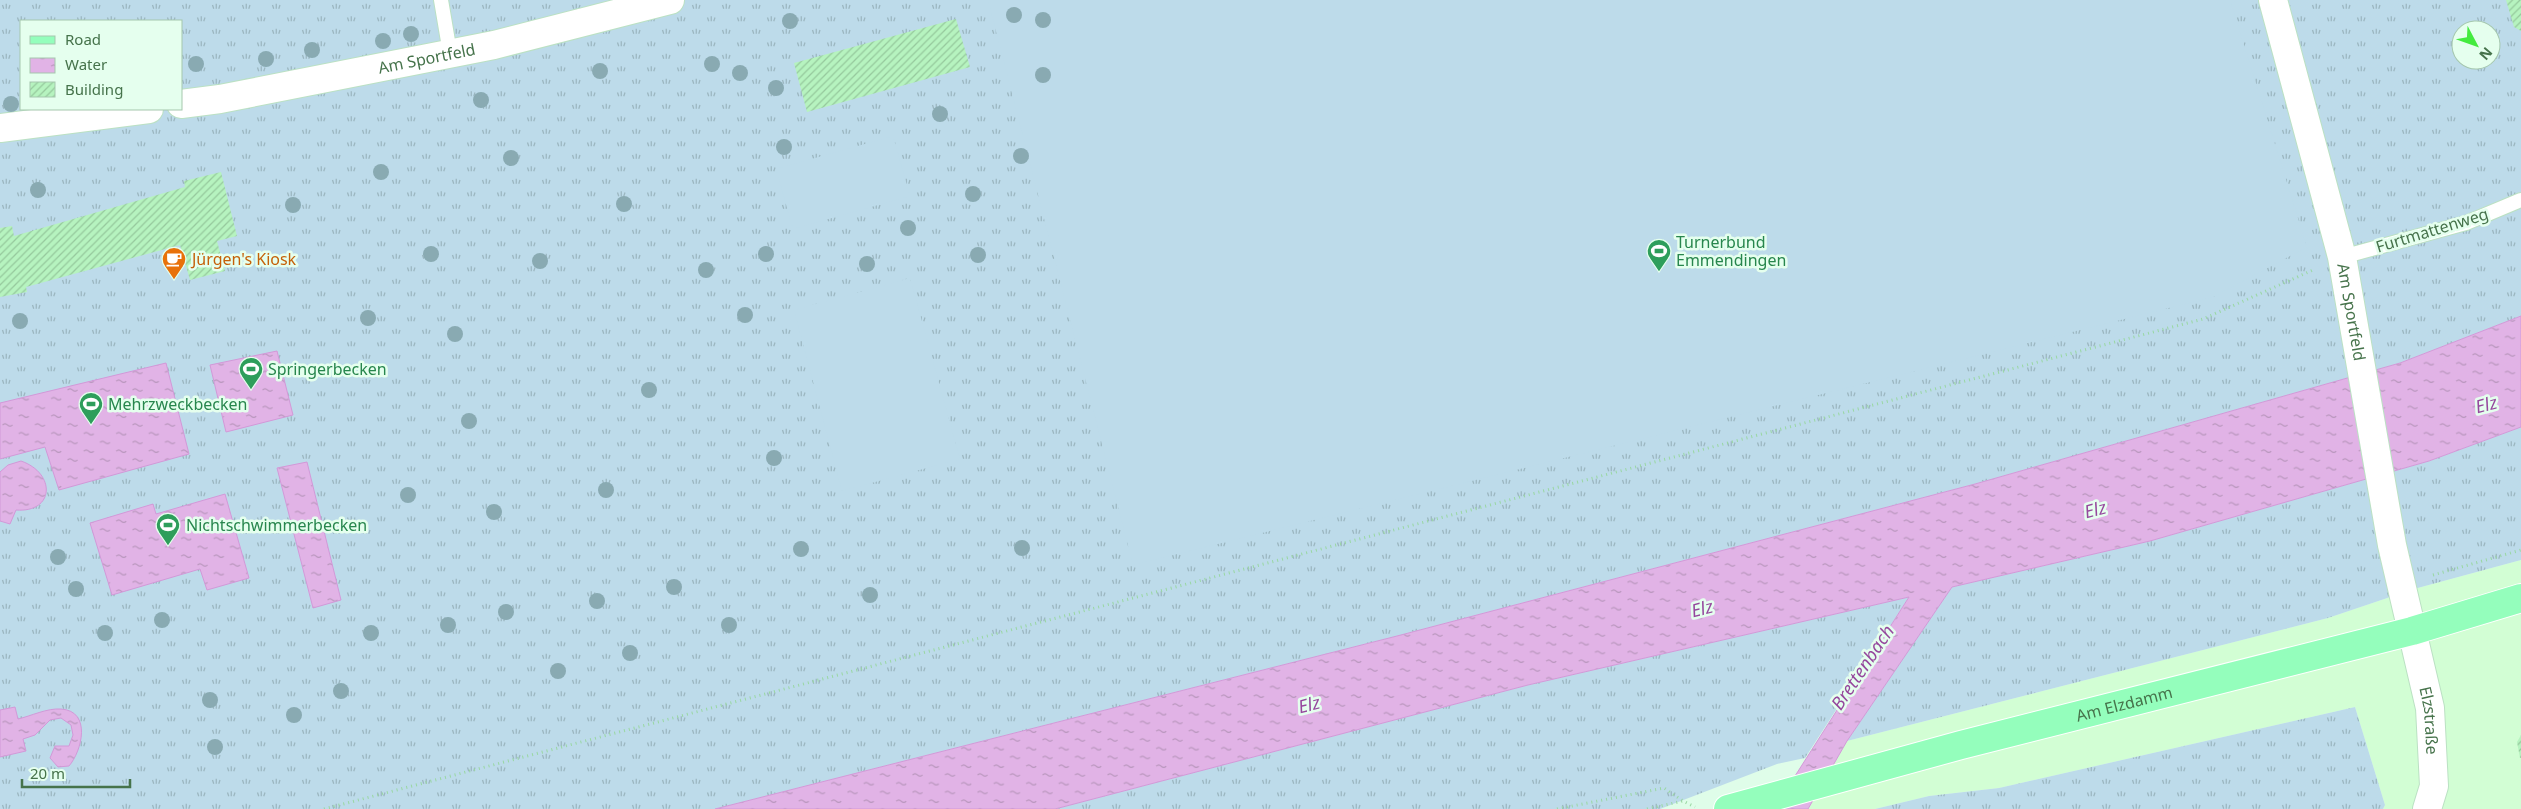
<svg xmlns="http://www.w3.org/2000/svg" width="2521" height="809" viewBox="0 0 2521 809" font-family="'Noto Sans',sans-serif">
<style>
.commercial{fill:#d2fed4}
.grass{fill:url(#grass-tufts);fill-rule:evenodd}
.garden{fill:#bddbea}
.water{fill:url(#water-ripples);stroke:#d299d8}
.building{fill:url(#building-hatch)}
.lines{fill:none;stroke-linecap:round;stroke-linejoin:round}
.service-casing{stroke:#bbe1c3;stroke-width:16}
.minor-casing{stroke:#bbe1c3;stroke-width:30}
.primary-casing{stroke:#fff;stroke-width:30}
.path{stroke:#99d7a2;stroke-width:3;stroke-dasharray:1 4;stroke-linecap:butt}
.service{stroke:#fff;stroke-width:14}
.minor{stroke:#fff;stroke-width:28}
.primary{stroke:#94febc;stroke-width:28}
.tree{fill:#89aab2}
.labels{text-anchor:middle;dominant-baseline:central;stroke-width:5;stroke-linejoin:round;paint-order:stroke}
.street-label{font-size:16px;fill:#46734b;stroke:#e5ffee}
.leisure-label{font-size:16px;fill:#27864d;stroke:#e5ffee;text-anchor:start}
.food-label{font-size:16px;fill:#c56008;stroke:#e5ffee;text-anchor:start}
.water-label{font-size:18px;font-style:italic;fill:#95489d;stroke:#e5ffee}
</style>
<defs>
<pattern id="grass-tufts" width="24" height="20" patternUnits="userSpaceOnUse" patternTransform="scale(1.25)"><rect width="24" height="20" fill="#bddbea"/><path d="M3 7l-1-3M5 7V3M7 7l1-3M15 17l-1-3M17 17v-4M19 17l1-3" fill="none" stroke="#9bb6c0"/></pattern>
<pattern id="water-ripples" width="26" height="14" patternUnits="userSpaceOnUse" patternTransform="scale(1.25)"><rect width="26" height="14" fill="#e1b3e6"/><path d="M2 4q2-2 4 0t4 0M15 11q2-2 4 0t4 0" fill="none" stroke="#b896bc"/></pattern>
<pattern id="building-hatch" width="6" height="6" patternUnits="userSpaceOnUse" patternTransform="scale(1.25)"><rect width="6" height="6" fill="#b6f3bf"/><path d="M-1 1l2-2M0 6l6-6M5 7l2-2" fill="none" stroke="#96c99d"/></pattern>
</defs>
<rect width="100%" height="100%" fill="#dffde9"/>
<path class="commercial" d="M2521 560V809H2383L2385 805 2355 707 1999 788 1929 796 1875 809H1808L1847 741 2328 618 2414 589Z"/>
<path class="grass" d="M0 0H2521V316L2400 363 1975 484 1397 636 715 809H0ZM21 21H181V109H21ZM2461 30H2491V60H2461Z
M2521 427V560L2414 589 2328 618 1847 741 1952 587 2150 541 2429 461Z
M1909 597 1805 758 1777 764 1660 809H1055L1528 685Z
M2355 707 2385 805 2383 809H1875L1929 796 1999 788Z"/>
<path class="garden" d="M988 0H2230L2307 247 2213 297 1133 565Z
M893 136 910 196 793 229 776 169Z
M910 278 960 459 842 491 794 310Z"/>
<path class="water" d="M2521 316V427L2429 461 2150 541 1952 587 1847 741 1808 809H1774L1909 597 1528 685 1055 809H715L1397 636 1975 484 2400 363Z
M277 351 293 415 226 432 210 365Z
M166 363 189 454 59 490 45 447 0 459V403Z
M21 461C56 473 55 513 16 510L10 524 0 521V472L8 465Z
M307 462 341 600 313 608 277 468Z
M225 494 249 578 207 590 200 569 112 595 90 523 153 504 156 514Z
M15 707 18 719C31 716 47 708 61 709 92 711 82 751 69 766L58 767 50 758 55 746H69L73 735 71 725 61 718 50 720 35 735 23 739 26 751 0 757V710Z"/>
<path class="building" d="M2506 0H2521V31L2514 27Z
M956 19 970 67 807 112 794 63Z
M221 172 237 236 217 241 225 271 190 280 180 245 26 287 27 292 0 297V228L12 226 14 236 185 187 184 181Z
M2521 735V758H2520L2517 742Z"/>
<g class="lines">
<g class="service-casing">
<path id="service" d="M441 0 450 53
M2342 257 2466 223 2521 200"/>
</g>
<g class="minor-casing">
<g id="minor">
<path id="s1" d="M2273 0 2342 257 2392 545 2430 708 2434 786 2427 809"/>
<path id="s2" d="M181 104 220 99 494 45 670 0"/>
<path d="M0 128 149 109"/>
</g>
</g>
<g class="primary-casing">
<g id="primary">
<path id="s3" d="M1728 809 1961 745 2412 631 2521 598"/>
</g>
</g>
<path class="path" d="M2433 575 2521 550
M324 809 2203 319 2313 270
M1557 809 1664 788 1683 801
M1647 809 1683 801 1695 807"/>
<use href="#service" class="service"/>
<use href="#minor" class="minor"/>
<use href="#primary" class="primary"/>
</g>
<g class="tree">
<circle cx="1014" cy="15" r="8"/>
<circle cx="1043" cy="20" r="8"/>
<circle cx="790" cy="21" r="8"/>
<circle cx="411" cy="34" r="8"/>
<circle cx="383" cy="41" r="8"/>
<circle cx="312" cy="50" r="8"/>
<circle cx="266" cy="59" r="8"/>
<circle cx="196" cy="64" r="8"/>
<circle cx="712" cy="64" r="8"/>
<circle cx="600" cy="71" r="8"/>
<circle cx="740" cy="73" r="8"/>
<circle cx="1043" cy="75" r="8"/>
<circle cx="776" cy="88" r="8"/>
<circle cx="481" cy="100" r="8"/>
<circle cx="11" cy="104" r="8"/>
<circle cx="940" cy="114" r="8"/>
<circle cx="784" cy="147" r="8"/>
<circle cx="1021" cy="156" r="8"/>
<circle cx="511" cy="158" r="8"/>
<circle cx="381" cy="172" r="8"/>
<circle cx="38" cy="190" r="8"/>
<circle cx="973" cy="194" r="8"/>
<circle cx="624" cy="204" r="8"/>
<circle cx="293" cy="205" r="8"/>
<circle cx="908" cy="228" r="8"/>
<circle cx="431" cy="254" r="8"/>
<circle cx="766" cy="254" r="8"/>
<circle cx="978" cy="255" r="8"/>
<circle cx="540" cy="261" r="8"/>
<circle cx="867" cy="264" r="8"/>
<circle cx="706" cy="270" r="8"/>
<circle cx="745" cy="315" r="8"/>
<circle cx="368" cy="318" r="8"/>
<circle cx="20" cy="321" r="8"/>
<circle cx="455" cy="334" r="8"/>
<circle cx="649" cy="390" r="8"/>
<circle cx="469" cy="421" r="8"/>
<circle cx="774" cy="458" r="8"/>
<circle cx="606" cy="490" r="8"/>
<circle cx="408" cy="495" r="8"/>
<circle cx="494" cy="512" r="8"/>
<circle cx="1022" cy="548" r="8"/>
<circle cx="801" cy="549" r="8"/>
<circle cx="58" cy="557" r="8"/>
<circle cx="674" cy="587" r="8"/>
<circle cx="76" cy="589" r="8"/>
<circle cx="870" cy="595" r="8"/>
<circle cx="597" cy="601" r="8"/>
<circle cx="506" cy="612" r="8"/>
<circle cx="162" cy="620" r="8"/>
<circle cx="448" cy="625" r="8"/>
<circle cx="729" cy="625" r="8"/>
<circle cx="105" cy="633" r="8"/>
<circle cx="371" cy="633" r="8"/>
<circle cx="630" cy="653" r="8"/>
<circle cx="558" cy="671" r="8"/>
<circle cx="341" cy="691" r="8"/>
<circle cx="210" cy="700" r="8"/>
<circle cx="294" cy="715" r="8"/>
<circle cx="215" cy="747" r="8"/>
</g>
<defs>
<g id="stadium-pin" transform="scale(1.25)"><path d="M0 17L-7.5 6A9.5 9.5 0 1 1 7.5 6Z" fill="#2e9e5b" stroke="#e5ffee"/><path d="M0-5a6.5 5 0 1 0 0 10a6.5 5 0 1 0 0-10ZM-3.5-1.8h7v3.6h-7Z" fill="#fff"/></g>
<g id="cafe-pin" transform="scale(1.25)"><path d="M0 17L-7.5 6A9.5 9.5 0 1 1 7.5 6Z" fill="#e8710a" stroke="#e5ffee"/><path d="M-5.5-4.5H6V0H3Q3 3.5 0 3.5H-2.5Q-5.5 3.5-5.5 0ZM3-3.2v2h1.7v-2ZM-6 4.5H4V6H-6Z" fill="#fff"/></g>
</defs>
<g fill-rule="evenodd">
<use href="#stadium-pin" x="1659" y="251"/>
<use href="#cafe-pin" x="174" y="259"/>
<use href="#stadium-pin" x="251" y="369"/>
<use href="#stadium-pin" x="91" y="404"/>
<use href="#stadium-pin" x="168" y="525"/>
</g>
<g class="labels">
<g class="street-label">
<text stroke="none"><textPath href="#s2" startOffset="250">Am Sportfeld</textPath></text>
<text transform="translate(2432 230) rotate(-17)">Furtmattenweg</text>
<text stroke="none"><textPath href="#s1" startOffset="322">Am Sportfeld</textPath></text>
<text stroke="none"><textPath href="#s3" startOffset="410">Am Elzdamm</textPath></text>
<text stroke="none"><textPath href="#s1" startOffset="738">Elzstraße</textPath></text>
</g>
<g class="leisure-label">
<text x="1676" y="242">Turnerbund<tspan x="1676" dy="18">Emmendingen</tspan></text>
<text x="268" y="369">Springerbecken</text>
<text x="108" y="404">Mehrzweckbecken</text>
<text x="186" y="525">Nichtschwimmerbecken</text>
</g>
<g class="food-label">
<text x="192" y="259">Jürgen's Kiosk</text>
</g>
<g class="water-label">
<text transform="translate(2486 404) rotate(-15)">Elz</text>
<text transform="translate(2095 509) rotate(-15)">Elz</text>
<text transform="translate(1702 608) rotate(-14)">Elz</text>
<text transform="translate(1862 667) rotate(-56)">Brettenbach</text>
<text transform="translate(1309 704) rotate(-14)">Elz</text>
</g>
</g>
<rect x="20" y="20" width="162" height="90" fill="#e5ffee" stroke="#a5c7ad"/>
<rect x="30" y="36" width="25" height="8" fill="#94febc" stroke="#a5c7ad"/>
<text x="65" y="45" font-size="15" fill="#46734b">Road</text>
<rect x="30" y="58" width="25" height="15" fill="url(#water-ripples)" stroke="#a5c7ad"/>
<text x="65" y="70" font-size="15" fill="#46734b">Water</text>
<rect x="30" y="82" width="25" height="15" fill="url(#building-hatch)" stroke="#a5c7ad"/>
<text x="65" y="95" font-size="15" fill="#46734b">Building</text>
<g transform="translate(2476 45) rotate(131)"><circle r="24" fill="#e5ffee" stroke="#a5c7ad"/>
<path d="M0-4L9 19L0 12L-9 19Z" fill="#44eb3f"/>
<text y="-8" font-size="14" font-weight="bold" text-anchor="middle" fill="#46734b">N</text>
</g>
<path d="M22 779v8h108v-8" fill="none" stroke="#46734b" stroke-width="2.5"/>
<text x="30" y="779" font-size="15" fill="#46734b" stroke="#e5ffee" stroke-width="4" paint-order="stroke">20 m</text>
</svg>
